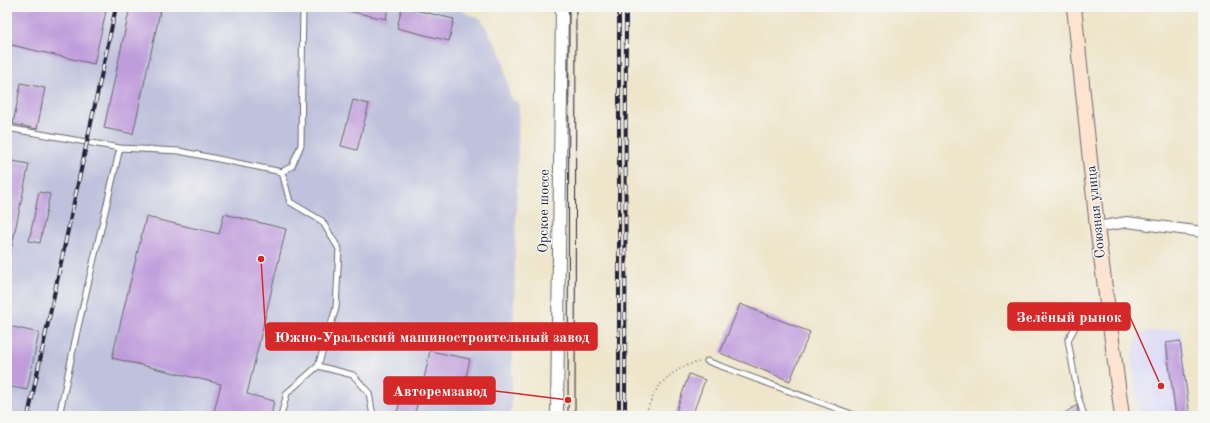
<svg xmlns="http://www.w3.org/2000/svg" width="1210" height="423" viewBox="0 0 1210 423" font-family="'Old Standard TT',serif">
<style>
.built{fill:#d9d7f8}
.industrial{fill:#c0c2dd}
.building{fill:#bf9ddb}
.lines{fill:none;stroke-linecap:round;stroke-linejoin:round}
.service-casing{stroke:#69666d;stroke-width:7}
.minor-casing{stroke:#69666d;stroke-width:12}
.tertiary-casing{stroke:#69666d;stroke-width:14}
.secondary-casing{stroke:#69666d;stroke-width:16}
.path{stroke:#69666d;stroke-width:1.5;stroke-dasharray:1 3;stroke-linecap:butt}
.service{stroke:#fff;stroke-width:5}
.minor{stroke:#fff;stroke-width:10}
.tertiary{stroke:#fff;stroke-width:12}
.secondary{stroke:#fde4d0;stroke-width:14}
.tram{stroke:#22223b;stroke-width:1}
.rail-casing{stroke:#22223b;stroke-width:4}
.rail{stroke:#f6f6f2;stroke-width:2.5;stroke-dasharray:8;stroke-linecap:butt}
.labels{text-anchor:middle;dominant-baseline:central;stroke-width:3;stroke-linejoin:round;paint-order:stroke}
.street-label{font-size:14px;fill:#22223b;stroke:#f6f6f2}
.leader{fill:none;stroke:#d62828;stroke-width:1.5}
.callout-dot{fill:#d62828;stroke:#f6f6f2;stroke-width:1.5}
.callout{fill:#d62828;stroke:#d62828;stroke-width:1.5}
.callout-label{font-size:15px;text-anchor:middle;font-weight:bold;fill:#fff}
</style>
<rect width="100%" height="100%" fill="#f6f6f2"/>
<filter id="ink" filterUnits="userSpaceOnUse"><feTurbulence type="fractalNoise" baseFrequency=".025" numOctaves="2"/><feDisplacementMap in="SourceGraphic" scale="8" xChannelSelector="R" yChannelSelector="G"/><feConvolveMatrix kernelMatrix="1 2 1 2 8 2 1 2 1" color-interpolation-filters="sRGB"/></filter>
<filter id="wash" filterUnits="userSpaceOnUse"><feTurbulence type="fractalNoise" baseFrequency=".012" numOctaves="4" result="noise"/><feDisplacementMap in="SourceGraphic" scale="16" xChannelSelector="R" yChannelSelector="G"/><feGaussianBlur stdDeviation="0.9" result="paint"/><feColorMatrix in="noise" values="0 0 0 0 0 0 0 0 0 0 0 0 0 0 0 0 0 1.4 0 .05"/><feComposite in="paint" operator="in"/></filter>
<g filter="url(#wash)">
<rect width="100%" height="100%" fill="#eee5ca"/>
<path class="built" d="M1180 328 1191 416H1139L1132 357 1139 333Z"/>
<path class="industrial" d="M7 7H451L481 19 502 55 511 100 519 102 511 416H7Z"/>
<g id="blocks">
<path class="building" d="M7 7H107L94 64 7 44Z
M130 7H161L133 134 104 128Z
M343 7H388L386 19 343 10Z
M402 7 454 19 449 41 397 28Z
M21 83 45 88 37 129 13 124Z
M353 100 369 104 357 150 341 146Z
M7 160 29 164 10 255H7Z
M39 192 50 194 40 243 29 241Z
M224 214 286 229 247 394 274 401 271 416H213L221 384 112 358 146 217 219 234Z
M740 304 810 332 790 381 720 353Z
M9 326 39 333 27 390 7 386V337Z
M1180 341 1190 416H1176L1166 343Z
M430 351 470 359 464 387 424 379Z
M689 374 705 380 692 416H680L675 414Z
M403 390 420 394 414 416H396Z
M1077 405 1078 416H1060Z"/>
</g>
</g>
<g filter="url(#ink)">
<use href="#blocks" fill-opacity="0" stroke="#69666d" stroke-width="1"/>
<g class="lines">
<g class="service-casing">
<path id="service" d="M7 128 120 148 179 151 282 172 292 166 301 145 303 7
M707 361 857 416
M318 366 353 375 369 393 373 416
M59 416 78 327 120 148
M281 416 287 393 318 366 336 308 339 249 322 221 290 202 282 172
M1084 416 1078 396 1068 340 1078 322 1108 312"/>
</g>
<g class="minor-casing">
<path id="minor" d="M1097 227 1127 222 1203 232"/>
</g>
<g class="tertiary-casing">
<path id="tertiary" d="M557 416 562 7"/>
</g>
<g class="secondary-casing">
<path id="secondary" d="M1074 7 1097 227 1122 416"/>
</g>
<path class="path" d="M644 416C648 408 654 392 660 385 670 374 685 364 700 362"/>
<use href="#service" class="service"/>
<use href="#minor" class="minor"/>
<use href="#tertiary" class="tertiary"/>
<use href="#secondary" class="secondary"/>
<path class="tram" d="M568 416 569 7
M575 416 576 7"/>
<g class="rail-casing">
<path id="rail" d="M28 416 116 7
M619 416V7
M625 416 626 7"/>
</g>
<use href="#rail" class="rail"/>
</g>
</g>
<g class="labels">
<g class="street-label">
<text transform="translate(544 211) rotate(-89)">Орское шоссе</text>
<text transform="translate(1096 212) rotate(-96)">Союзная улица</text>
</g>
</g>
<path class="leader" d="M1161 386L1130 317M261 259L266 337M568 400L495 391"/>
<g class="callout-dot">
<circle cx="1161" cy="386" r="4"/>
<circle cx="261" cy="259" r="4"/>
<circle cx="568" cy="400" r="4"/>
</g>
<g class="callout">
<rect x="1008" y="303" width="122" height="27" rx="4"/>
<rect x="266" y="323" width="331" height="27" rx="4"/>
<rect x="384" y="377" width="111" height="27" rx="4"/>
</g>
<g class="callout-label">
<text x="1069" y="322">Зелёный рынок</text>
<text x="432" y="342">Южно-Уральский машиностроительный завод</text>
<text x="440" y="396">Авторемзавод</text>
</g>
<rect width="1210" height="423" fill="none" stroke="#f6f6f2" stroke-width="24"/>
</svg>
